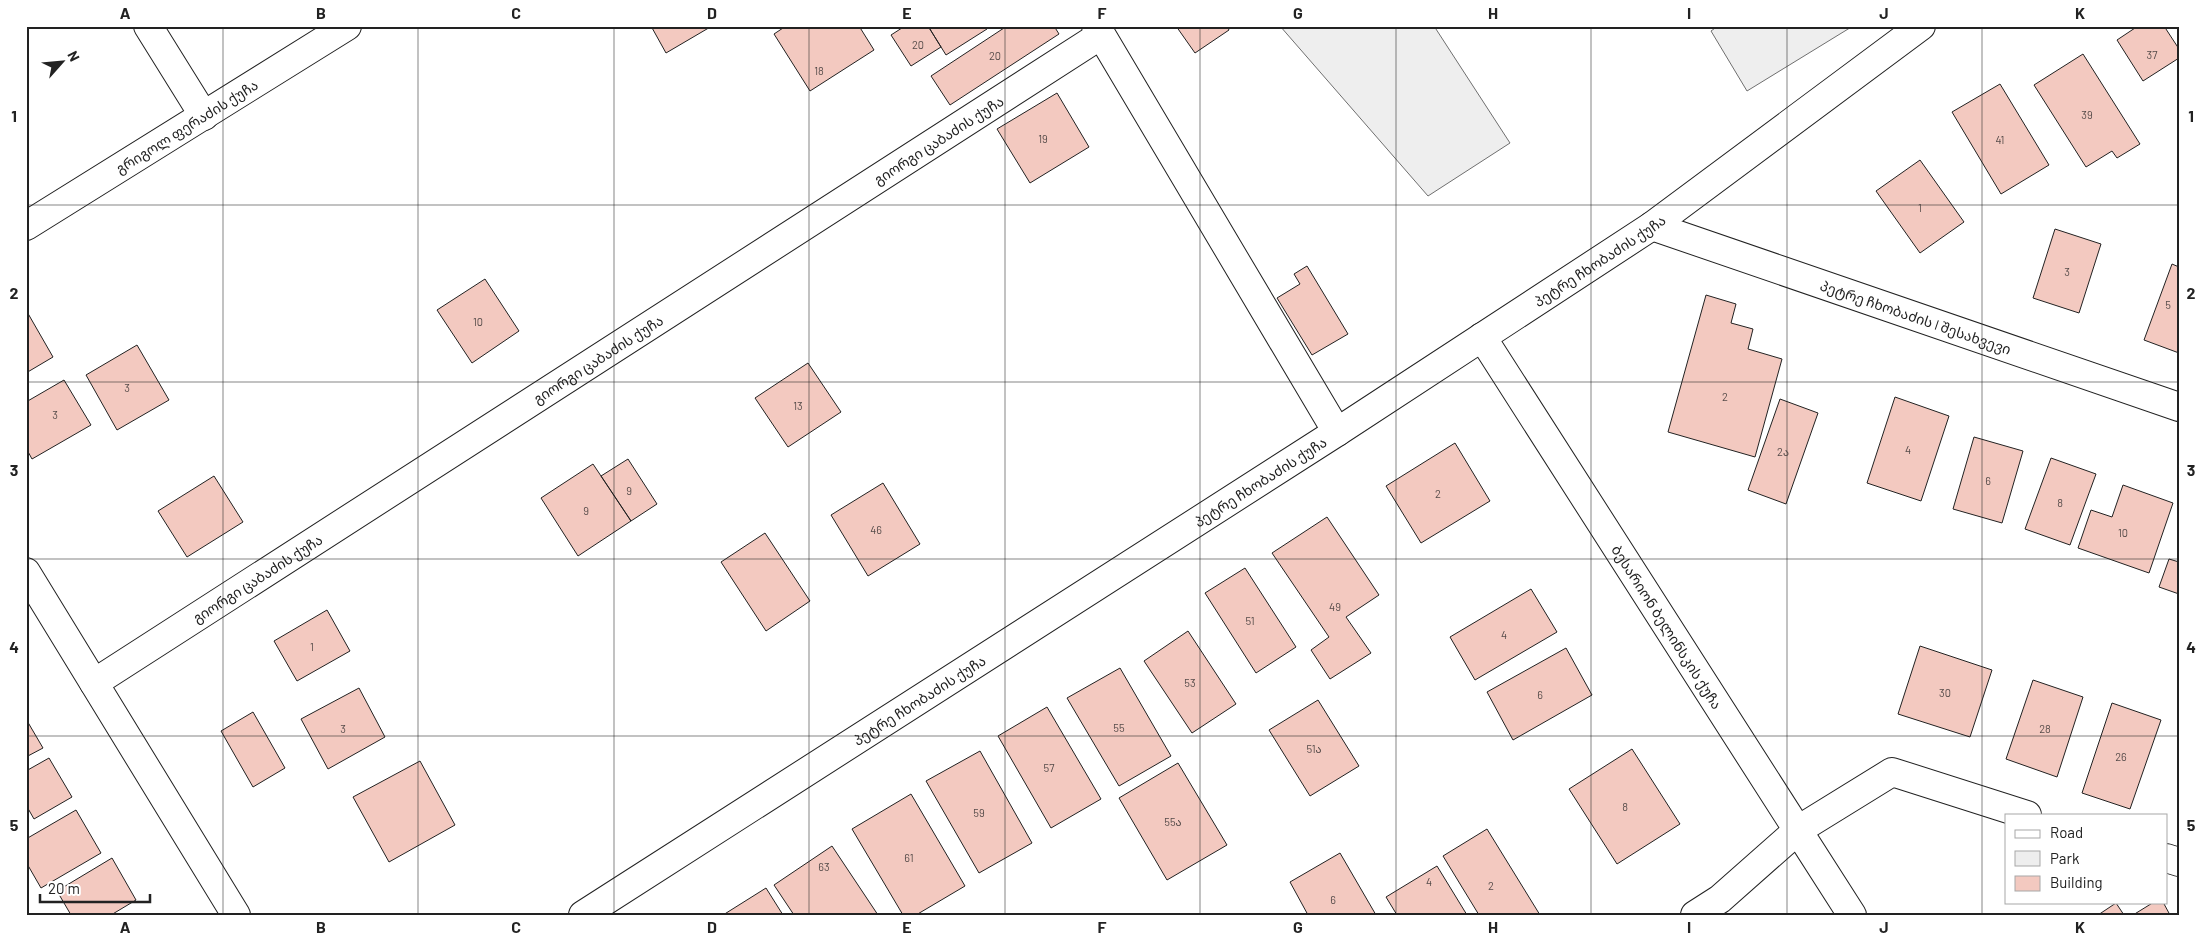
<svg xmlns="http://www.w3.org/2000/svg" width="2205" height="941" viewBox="0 0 2205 941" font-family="Barlow,'Noto Sans Georgian',sans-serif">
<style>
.green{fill:#eee;stroke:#6f6f6f}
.building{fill:#f3c9c0;stroke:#222}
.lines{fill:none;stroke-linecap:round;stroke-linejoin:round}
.street-casing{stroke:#222;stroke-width:30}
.secondary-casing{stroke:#222;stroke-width:30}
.street{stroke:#fff;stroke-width:28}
.secondary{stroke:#fff;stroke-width:28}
.grid{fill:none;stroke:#222;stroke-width:1;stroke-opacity:0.55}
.labels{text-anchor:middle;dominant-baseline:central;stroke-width:4;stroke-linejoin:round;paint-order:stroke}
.number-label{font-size:11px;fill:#564c4a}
.street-label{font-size:14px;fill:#222;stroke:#fff}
.neatline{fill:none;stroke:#222;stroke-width:2}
.grid-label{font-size:16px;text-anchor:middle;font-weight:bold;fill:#222}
</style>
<rect width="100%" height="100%" fill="#fff"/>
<path class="green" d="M1280 26H1434L1510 143 1428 196Z
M1718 26H1853L1747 91 1711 31Z"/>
<path class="building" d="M651 26H712L666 53Z
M786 26H859L874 50 810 91 774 34Z
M905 26H928L941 47 911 66 891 35Z
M928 26H985L987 29 946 55Z
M1007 26H1054L1059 34 950 105 931 76Z
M1176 26H1227L1229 30 1195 53Z
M2138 26H2164L2179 49V58L2143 81 2117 40Z
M2083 54 2140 144 2117 158 2112 151 2086 167 2034 85Z
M2000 84 2049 165 2001 194 1952 112Z
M1057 93 1089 147 1030 183 997 129Z
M1920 160 1964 222 1920 253 1876 191Z
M2055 229 2101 244 2079 313 2033 298Z
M2172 264 2179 267V353L2144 340Z
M1307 266 1348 334 1312 355 1277 298 1300 284 1294 274Z
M485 279 519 331 472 363 437 310Z
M1706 295 1736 304 1731 323 1753 329 1748 349 1782 359 1755 457 1668 432Z
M26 310 53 357 26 373Z
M137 345 169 400 117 430 86 375Z
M808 363 841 412 788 447 755 398Z
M64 380 91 425 32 459 26 448V402Z
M1895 397 1949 416 1921 501 1867 483Z
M1780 399 1818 413 1786 504 1748 490Z
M1974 437 2023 451 2002 523 1953 509Z
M1455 443 1490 501 1421 543 1386 486Z
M2051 458 2096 474 2070 545 2025 529Z
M628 459 657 504 631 521 601 476Z
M593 464 631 521 578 556 541 498Z
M214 476 243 522 187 557 158 511Z
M883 483 920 544 868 576 831 515Z
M2123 485 2173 503 2149 573 2078 548 2091 510 2112 517Z
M1327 517 1379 595 1346 617 1371 653 1330 679 1311 650 1329 637 1272 553Z
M765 533 810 601 766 631 721 562Z
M2169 559 2179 562V594L2159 587Z
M1245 568 1296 647 1256 673 1205 593Z
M1531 589 1557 632 1475 680 1450 637Z
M327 610 350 651 297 681 274 641Z
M1188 631 1236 704 1192 733 1144 661Z
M1920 646 1992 670 1970 737 1898 714Z
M1566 648 1592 695 1513 740 1487 692Z
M1120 668 1171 756 1119 786 1067 698Z
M2033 680 2083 697 2057 777 2006 759Z
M359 688 385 737 328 769 301 719Z
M1318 700 1359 766 1310 796 1269 730Z
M2112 703 2161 720 2130 809 2082 793Z
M1047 707 1101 799 1051 828 998 736Z
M253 712 285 768 253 787 221 731Z
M26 719 43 748 26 757Z
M1632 749 1680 824 1617 864 1569 789Z
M980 751 1032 843 979 873 926 781Z
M49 758 72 797 34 819 26 805V771Z
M420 761 455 825 389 862 353 797Z
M1178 763 1227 845 1167 880 1119 798Z
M911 794 965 886 916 915H903L852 829Z
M76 810 101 853 41 888 26 862V839Z
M1487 829 1540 915H1479L1443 856Z
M832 846 878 915H794L774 885Z
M1340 853 1376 915H1308L1290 882Z
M112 858 136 900 111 915H71L57 891Z
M1437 866 1467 915H1397L1386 897Z
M766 888 783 915H723Z
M2154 902H2163L2170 915H2133Z
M2116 903 2124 915H2098Z"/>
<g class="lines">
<g class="street-casing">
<g id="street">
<path d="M148 26 204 116"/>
<path d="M1096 26 1337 432"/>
<path id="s1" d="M26 226 347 26"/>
<path id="s2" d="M1652 226 2179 407"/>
<path id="s3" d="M1482 337 1852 915"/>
<path d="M26 572 236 915"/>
<path id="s4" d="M94 683 1101 35"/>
<path d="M2166 858 2179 862"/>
<path d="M1695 915 1720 899 1798 830 1892 772 2027 815"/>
</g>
</g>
<g class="secondary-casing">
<g id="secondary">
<path id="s5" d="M583 915 1337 432 1652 226 1921 26"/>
</g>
</g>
<use href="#street" class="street"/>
<use href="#secondary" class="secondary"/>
</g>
<path class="grid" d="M223 26V915M418 26V915M614 26V915M809 26V915M1005 26V915M1200 26V915M1396 26V915M1591 26V915M1787 26V915M1982 26V915M26 205H2179M26 382H2179M26 559H2179M26 736H2179"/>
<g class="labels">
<g class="number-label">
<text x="918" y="44">20</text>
<text x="2152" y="54">37</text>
<text x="995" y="55">20</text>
<text x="819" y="70">18</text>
<text x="2087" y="114">39</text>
<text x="1043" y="138">19</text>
<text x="2000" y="139">41</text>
<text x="1920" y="207">1</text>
<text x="2067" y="271">3</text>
<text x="2168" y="304">5</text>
<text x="478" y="321">10</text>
<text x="127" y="387">3</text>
<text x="1725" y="396">2</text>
<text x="798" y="405">13</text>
<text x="55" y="414">3</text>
<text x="1908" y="449">4</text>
<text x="1783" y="451">2ა</text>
<text x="1988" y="480">6</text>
<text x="629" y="490">9</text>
<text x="1438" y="493">2</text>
<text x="2060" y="502">8</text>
<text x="586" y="510">9</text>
<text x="876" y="529">46</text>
<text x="2123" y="532">10</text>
<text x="1335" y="606">49</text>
<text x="1250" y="620">51</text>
<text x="1504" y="634">4</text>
<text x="312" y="646">1</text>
<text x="1190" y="682">53</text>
<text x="1945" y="692">30</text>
<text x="1540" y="694">6</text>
<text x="1119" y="727">55</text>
<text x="343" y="728">3</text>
<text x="2045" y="728">28</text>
<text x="1314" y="748">51ა</text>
<text x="2121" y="756">26</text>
<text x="1049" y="767">57</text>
<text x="1625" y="806">8</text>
<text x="979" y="812">59</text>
<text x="1173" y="821">55ა</text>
<text x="909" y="857">61</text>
<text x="824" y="866">63</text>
<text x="1429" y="881">4</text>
<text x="1491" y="885">2</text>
<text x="1333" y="899">6</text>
</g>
<g class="street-label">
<text stroke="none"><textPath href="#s1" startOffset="189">გრიგოლ ფერაძის ქუჩა</textPath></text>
<text stroke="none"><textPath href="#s4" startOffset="1004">გიორგი ცაბაძის ქუჩა</textPath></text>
<text stroke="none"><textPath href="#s5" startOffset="1209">პეტრე ჩხობაძის ქუჩა</textPath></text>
<text stroke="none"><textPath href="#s2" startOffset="279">პეტრე ჩხობაძის I შესახვევი</textPath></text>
<text stroke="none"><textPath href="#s4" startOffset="599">გიორგი ცაბაძის ქუჩა</textPath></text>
<text stroke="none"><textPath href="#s5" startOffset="804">პეტრე ჩხობაძის ქუჩა</textPath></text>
<text stroke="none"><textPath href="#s4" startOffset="194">გიორგი ცაბაძის ქუჩა</textPath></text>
<text stroke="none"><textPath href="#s3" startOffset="344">ბესარიონ ბელინსკის ქუჩა</textPath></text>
<text stroke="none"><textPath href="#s5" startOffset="399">პეტრე ჩხობაძის ქუჩა</textPath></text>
</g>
</g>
<rect width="2205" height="941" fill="none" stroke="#ffffff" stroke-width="55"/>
<rect x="2005" y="814" width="162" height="90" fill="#ffffff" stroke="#a7a7a7"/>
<rect x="2015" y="830" width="25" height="8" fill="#ffffff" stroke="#a7a7a7"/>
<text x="2050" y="838" font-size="15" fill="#222222">Road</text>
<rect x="2015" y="851" width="25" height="15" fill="#eeeeee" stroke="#a7a7a7"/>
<text x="2050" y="864" font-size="15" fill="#222222">Park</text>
<rect x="2015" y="876" width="25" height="15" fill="#f3c9c0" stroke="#a7a7a7"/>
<text x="2050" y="888" font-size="15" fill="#222222">Building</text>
<g transform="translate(62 62) rotate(63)" stroke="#ffffff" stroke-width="4" paint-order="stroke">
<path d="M0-4L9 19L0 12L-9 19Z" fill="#222222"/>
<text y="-8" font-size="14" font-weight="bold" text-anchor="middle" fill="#222222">N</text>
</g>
<path d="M40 894v8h110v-8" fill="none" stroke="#222222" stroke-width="2.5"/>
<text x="48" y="894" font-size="15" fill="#222222" stroke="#ffffff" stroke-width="4" paint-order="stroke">20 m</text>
<rect x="28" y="28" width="2150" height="886" class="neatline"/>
<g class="grid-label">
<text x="125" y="19">A</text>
<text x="321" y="19">B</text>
<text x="516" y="19">C</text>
<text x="712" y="19">D</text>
<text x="907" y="19">E</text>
<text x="1102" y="19">F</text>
<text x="1298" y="19">G</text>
<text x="1493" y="19">H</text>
<text x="1689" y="19">I</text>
<text x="1884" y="19">J</text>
<text x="2080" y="19">K</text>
<text x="14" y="122">1</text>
<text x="2191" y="122">1</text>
<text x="14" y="299">2</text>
<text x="2191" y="299">2</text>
<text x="14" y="476">3</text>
<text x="2191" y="476">3</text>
<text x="14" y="653">4</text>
<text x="2191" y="653">4</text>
<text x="14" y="831">5</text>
<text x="2191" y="831">5</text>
<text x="125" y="933">A</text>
<text x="321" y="933">B</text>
<text x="516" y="933">C</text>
<text x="712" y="933">D</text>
<text x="907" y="933">E</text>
<text x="1102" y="933">F</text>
<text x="1298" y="933">G</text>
<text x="1493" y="933">H</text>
<text x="1689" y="933">I</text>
<text x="1884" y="933">J</text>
<text x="2080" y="933">K</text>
</g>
</svg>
